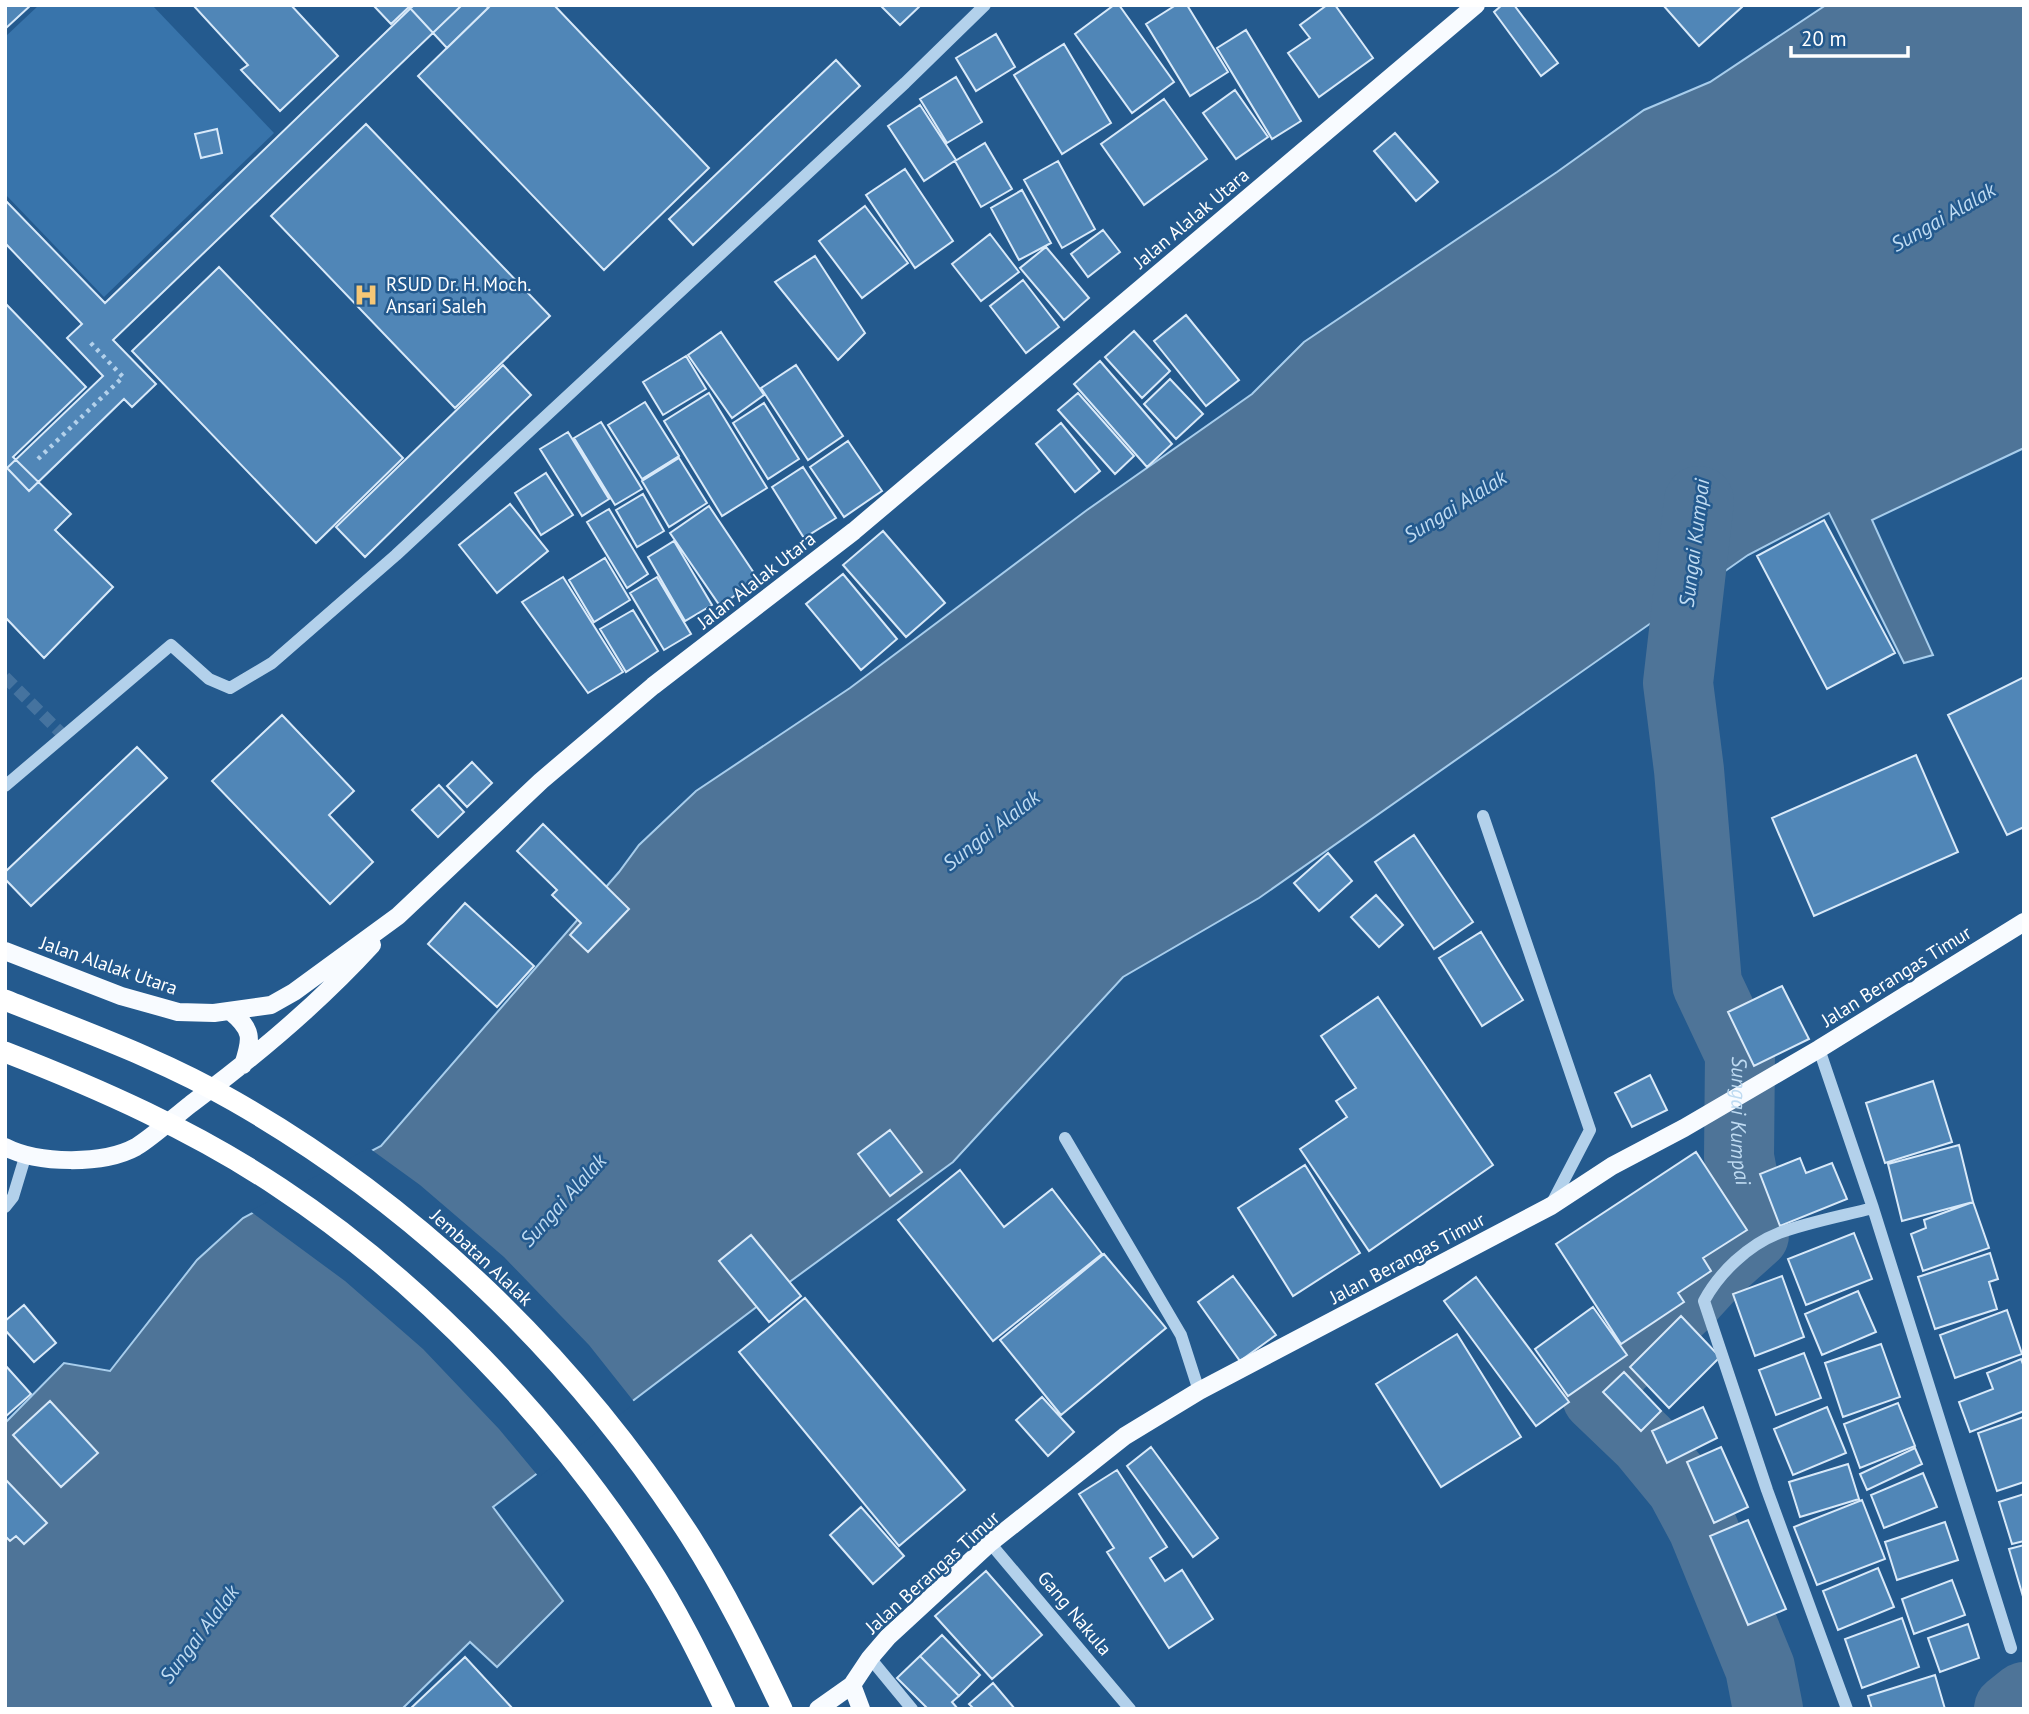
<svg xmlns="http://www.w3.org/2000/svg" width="2029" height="1714" viewBox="0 0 2029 1714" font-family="'PT Sans',sans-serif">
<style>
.green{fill:#3874ab}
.water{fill:#4e7498;stroke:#a7cdec;stroke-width:2}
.pier{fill:#245a8e}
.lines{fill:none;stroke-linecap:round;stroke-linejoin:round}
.river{stroke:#4e7498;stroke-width:70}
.building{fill:#5086b7;stroke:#d8e9f9;stroke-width:2}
.minor-tunnel{stroke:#45739f;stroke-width:12;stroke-dasharray:12 6;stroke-linecap:butt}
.path{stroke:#b3d1eb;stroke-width:4.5;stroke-dasharray:3.5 5;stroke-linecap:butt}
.minor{stroke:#b3d1eb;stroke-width:12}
.major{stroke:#f8fbff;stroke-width:18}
.highway{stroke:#fff;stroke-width:21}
.labels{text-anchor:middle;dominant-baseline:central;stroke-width:5;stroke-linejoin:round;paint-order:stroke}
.street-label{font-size:19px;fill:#fff;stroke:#245a8e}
.poi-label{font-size:19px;fill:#fff;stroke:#245a8e;text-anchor:start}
.water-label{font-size:21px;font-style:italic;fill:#bfdbf2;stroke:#245a8e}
</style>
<rect width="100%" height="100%" fill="#245a8e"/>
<path class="green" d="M39 5H152L274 133 104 297 5 194V37Z"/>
<path class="water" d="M1826 5H2024V448L1872 520 1933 655 1904 663 1829 513 1748 555 1259 898 1123 977 953 1162 784 1286 493 1507 563 1601 497 1667 470 1642 402 1709H5V1423L64 1363 110 1371 197 1260 243 1218 381 1146 619 872 639 845 696 791 850 688 1087 510 1252 394 1304 342 1557 172 1644 110 1710 82Z"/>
<path class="pier" d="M369 1148 420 1185 504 1257 589 1345 635 1403 539 1477 499 1429 423 1349 345 1281 250 1211Z"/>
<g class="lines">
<g class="river">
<path id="s1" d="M1699 501 1678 683 1689 770 1707 984 1740 1054 1739 1157 1754 1235 1716 1269 1685 1303 1617 1366 1597 1397 1644 1442 1681 1487 1703 1528 1760 1668 1768 1709"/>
<path d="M2009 1709 2024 1697"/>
</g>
</g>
<path class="building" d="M5 5H31L5 29Z
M193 5H291L338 56 280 111 241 70 248 65Z
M373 5H411L391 24Z
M411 5H486L488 8 447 48 409 7Z
M414 5H462L113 340 156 384 132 407 124 399 29 491 7 468 103 376 67 338 82 324 5 243V200L105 303Z
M491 5H554L709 168 604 270 418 76Z
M880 5H921L900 25Z
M1114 5H1119L1174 82 1132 113 1075 34Z
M1176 5H1187L1228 72 1190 96 1146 24Z
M1327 5H1335L1373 58 1319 97 1288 53 1310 38 1300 25Z
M1502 5H1514L1558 63 1541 76 1494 12Z
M1663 5H1741L1742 7 1699 46Z
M1246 30 1301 121 1272 139 1217 48Z
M996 34 1015 67 976 91 956 58Z
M1064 44 1111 123 1062 154 1014 75Z
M836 60 860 86 693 245 669 219Z
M956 77 982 122 947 143 920 99Z
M1235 90 1268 137 1236 159 1203 113Z
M1164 99 1207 159 1144 205 1101 144Z
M920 105 956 160 924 181 888 126Z
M366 124 550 316 455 408 271 216Z
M217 129 222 153 201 158 195 134Z
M1395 133 1438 182 1416 201 1374 151Z
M985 143 1012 189 981 207 955 161Z
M1058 161 1095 229 1062 248 1024 180Z
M905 169 953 241 915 268 866 195Z
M1022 190 1051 243 1019 260 991 208Z
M865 206 908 263 862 298 819 241Z
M1103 230 1120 252 1088 277 1071 254Z
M990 234 1019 272 981 301 952 264Z
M1046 247 1089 298 1064 320 1020 268Z
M815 256 865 333 838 360 775 282Z
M219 267 403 458 316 543 132 351Z
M1023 280 1059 327 1026 353 990 306Z
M5 303 86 387 13 457 71 514 55 530 113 587 44 658 5 617Z
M1186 315 1239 380 1206 406 1154 341Z
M1134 331 1170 371 1142 398 1105 357Z
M721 332 764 395 732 418 688 355Z
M686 356 706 389 663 415 643 382Z
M1100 361 1172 444 1147 467 1074 384Z
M503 365 531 395 365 557 336 527Z
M796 365 843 436 808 460 761 388Z
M1170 379 1203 414 1176 439 1144 404Z
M709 393 767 488 722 516 664 421Z
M1078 393 1134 456 1115 474 1058 410Z
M645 402 679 456 642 479 608 425Z
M764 403 799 459 768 479 733 423Z
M601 422 642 489 615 505 574 438Z
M1061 423 1100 471 1075 492 1036 444Z
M568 432 609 499 582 516 540 449Z
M848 441 882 491 844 517 810 467Z
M679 458 707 503 669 527 642 481Z
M803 467 836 518 804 538 772 487Z
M546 473 573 515 541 535 515 493Z
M643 494 664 531 637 547 616 510Z
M510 504 548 551 497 593 459 545Z
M709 506 758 579 720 606 670 533Z
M609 509 648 574 627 588 587 522Z
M1824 520 1895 653 1827 689 1757 556Z
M883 531 945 603 906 637 843 565Z
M674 541 712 605 685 621 648 557Z
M605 558 630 600 594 622 569 580Z
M843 574 897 639 861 670 806 604Z
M563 577 623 672 588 693 522 602Z
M657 577 691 634 664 650 630 593Z
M633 610 658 651 626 672 600 629Z
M2024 677V827L2007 835 1948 715Z
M282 715 354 791 329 815 373 862 330 904 212 781Z
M137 747 167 778 31 906 5 879V872Z
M1916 755 1958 852 1814 916 1772 818Z
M472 762 492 783 467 807 447 786Z
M439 785 464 812 438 837 412 810Z
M543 824 629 909 588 952 570 935 581 923 552 895 557 890 517 851Z
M1414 835 1473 922 1434 949 1375 862Z
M1328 853 1352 881 1319 911 1294 883Z
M1376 895 1403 925 1379 947 1351 917Z
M465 903 534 966 497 1007 428 944Z
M1481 932 1523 1000 1482 1026 1439 958Z
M1782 986 1809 1039 1754 1066 1728 1012Z
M1378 997 1493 1165 1369 1251 1300 1149 1347 1117 1336 1101 1356 1088 1321 1036Z
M1650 1075 1667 1110 1632 1127 1615 1093Z
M1933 1081 1952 1142 1885 1163 1866 1103Z
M890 1130 922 1172 890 1196 858 1154Z
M1959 1145 1973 1202 1902 1221 1888 1164Z
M1696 1152 1747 1230 1703 1258 1711 1271 1678 1293 1684 1302 1621 1344 1556 1244Z
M1800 1158 1806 1173 1832 1163 1847 1199 1780 1226 1760 1174Z
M1305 1165 1360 1253 1293 1296 1238 1208Z
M960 1170 1004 1227 1052 1189 1102 1254 993 1341 898 1220Z
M1973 1202 1989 1248 1923 1271 1911 1234 1926 1228 1924 1220Z
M1854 1233 1872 1279 1806 1305 1788 1259Z
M751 1235 801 1296 769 1322 719 1261Z
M1990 1253 1998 1279 1989 1282 1997 1309 1935 1329 1918 1277Z
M1104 1254 1166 1328 1061 1415 1000 1340Z
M1233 1276 1276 1335 1240 1361 1198 1302Z
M1782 1276 1804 1337 1755 1356 1733 1294Z
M1476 1277 1569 1402 1536 1426 1444 1301Z
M1858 1291 1876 1332 1822 1355 1805 1314Z
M805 1298 965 1490 899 1546 739 1352Z
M24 1305 56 1343 34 1362 5 1330V1321Z
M1593 1307 1627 1355 1568 1396 1535 1349Z
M2007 1310 2022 1354 1955 1378 1940 1335Z
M1681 1316 1720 1357 1669 1408 1630 1367Z
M1457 1334 1521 1437 1441 1487 1376 1384Z
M1881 1344 1900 1397 1843 1417 1825 1363Z
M1804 1353 1821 1398 1776 1415 1759 1370Z
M2021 1359 2024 1367V1411L1970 1432 1959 1402 1993 1389 1987 1373Z
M5 1365 31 1394 5 1417Z
M1624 1372 1661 1411 1641 1431 1603 1392Z
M1042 1397 1074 1432 1048 1456 1016 1420Z
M50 1401 98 1453 61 1487 13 1435Z
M1898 1403 1915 1446 1860 1468 1844 1424Z
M1703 1407 1717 1438 1667 1463 1652 1431Z
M1827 1407 1846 1453 1793 1475 1774 1429Z
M2024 1417V1482L1997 1491 1978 1433Z
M1151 1447 1218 1538 1193 1557 1127 1466Z
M1721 1447 1748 1507 1714 1523 1687 1462Z
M1915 1448 1922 1464 1867 1490 1860 1474Z
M1848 1464 1859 1499 1800 1517 1789 1482Z
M1117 1470 1167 1547 1150 1558 1165 1581 1182 1570 1213 1619 1169 1648 1107 1552 1114 1548 1079 1494Z
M1923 1473 1937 1507 1884 1528 1871 1495Z
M5 1479 47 1523 24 1544 16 1536 10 1541 5 1536Z
M2024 1494V1541L2012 1544 1999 1502Z
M1862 1500 1885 1559 1817 1585 1794 1527Z
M861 1507 904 1556 873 1584 830 1535Z
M1748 1520 1786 1609 1748 1625 1710 1536Z
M1945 1522 1958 1560 1897 1580 1885 1542Z
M2024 1545V1600L2009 1549Z
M1878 1568 1894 1607 1838 1630 1823 1591Z
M986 1571 1042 1635 992 1679 935 1616Z
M1952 1580 1965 1615 1914 1634 1902 1599Z
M1902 1618 1919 1667 1862 1688 1845 1639Z
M1968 1624 1979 1658 1940 1672 1928 1638Z
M942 1635 980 1675 959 1696 920 1656Z
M920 1656 959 1696 952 1702 958 1709H928L897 1678Z
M465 1657 513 1709H410Z
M1935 1675 1945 1709H1872L1868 1696Z
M993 1683 1015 1709H974L969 1704Z"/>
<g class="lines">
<path class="minor-tunnel" d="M5 677 64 736"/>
<path class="path" d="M38 459 123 377 88 340"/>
<path class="minor" d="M5 786 171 645 209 679 230 688 272 663 396 555 905 83 985 5
M1483 816 1590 1130 1551 1205
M1819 1049 1873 1208 2011 1648
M1065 1138 1181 1335 1199 1391
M5 1207 13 1197 26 1154
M990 1543 1130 1709
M870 1658 912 1709
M1847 1709 1767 1490 1704 1301C1719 1273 1748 1245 1779 1233 1809 1222 1842 1216 1873 1208"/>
<path class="major" d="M5 951 121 996 178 1012 214 1013 271 1005 294 992 398 916 541 781 653 686 854 531 1476 5
M230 1011C253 1030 252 1038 243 1065
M5 1147C38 1164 103 1165 136 1147 155 1135 173 1118 191 1104 256 1056 318 1004 372 945
M852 1685 861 1709
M818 1709 852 1685 870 1658 888 1637 990 1543 1125 1436 1199 1391 1551 1206 1612 1166 1684 1128 1819 1049 2024 922"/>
<path class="highway" d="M5 1000C82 1031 162 1059 234 1101 418 1206 575 1358 690 1536 725 1591 754 1650 782 1709
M5 1052C100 1089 195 1131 280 1188 421 1281 556 1422 647 1564 677 1610 701 1659 725 1709"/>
</g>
<defs>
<g id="hospital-bare" transform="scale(1.89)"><path d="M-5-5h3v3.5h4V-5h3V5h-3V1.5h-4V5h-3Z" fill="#f6c776" stroke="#245a8e" stroke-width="2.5" paint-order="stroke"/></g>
</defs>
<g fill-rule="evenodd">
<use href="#hospital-bare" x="366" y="295"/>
</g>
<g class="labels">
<g class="street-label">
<text transform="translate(1191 218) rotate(-40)">Jalan Alalak Utara</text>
<text transform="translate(756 580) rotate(-38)">Jalan Alalak Utara</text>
<text transform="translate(109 965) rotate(19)">Jalan Alalak Utara</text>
<text transform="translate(1896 976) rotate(-32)">Jalan Berangas Timur</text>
<text transform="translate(482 1257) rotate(43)">Jembatan Alalak</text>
<text transform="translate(1407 1258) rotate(-28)">Jalan Berangas Timur</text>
<text transform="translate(932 1572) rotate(-42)">Jalan Berangas Timur</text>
<text transform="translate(1075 1613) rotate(50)">Gang Nakula</text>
</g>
<g class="poi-label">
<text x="386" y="284">RSUD Dr. H. Moch.<tspan x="386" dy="22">Ansari Saleh</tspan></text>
</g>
<g class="water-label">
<text transform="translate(1943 217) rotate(-30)">Sungai Alalak</text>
<text transform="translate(1455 506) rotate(-32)">Sungai Alalak</text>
<text transform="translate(1694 543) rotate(-83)">Sungai Kumpai</text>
<text transform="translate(991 830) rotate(-38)">Sungai Alalak</text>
<text stroke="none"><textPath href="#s1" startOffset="630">Sungai Kumpai</textPath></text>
<text transform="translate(563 1200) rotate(-48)">Sungai Alalak</text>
<text transform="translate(199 1634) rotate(-53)">Sungai Alalak</text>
</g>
</g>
<rect width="2029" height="1714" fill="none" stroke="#ffffff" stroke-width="14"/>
<path d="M1791 46v10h117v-10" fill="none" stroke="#ffffff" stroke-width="3.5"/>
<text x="1801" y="46" font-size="21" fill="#ffffff" stroke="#245a8e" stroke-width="5" paint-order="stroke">20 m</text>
</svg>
